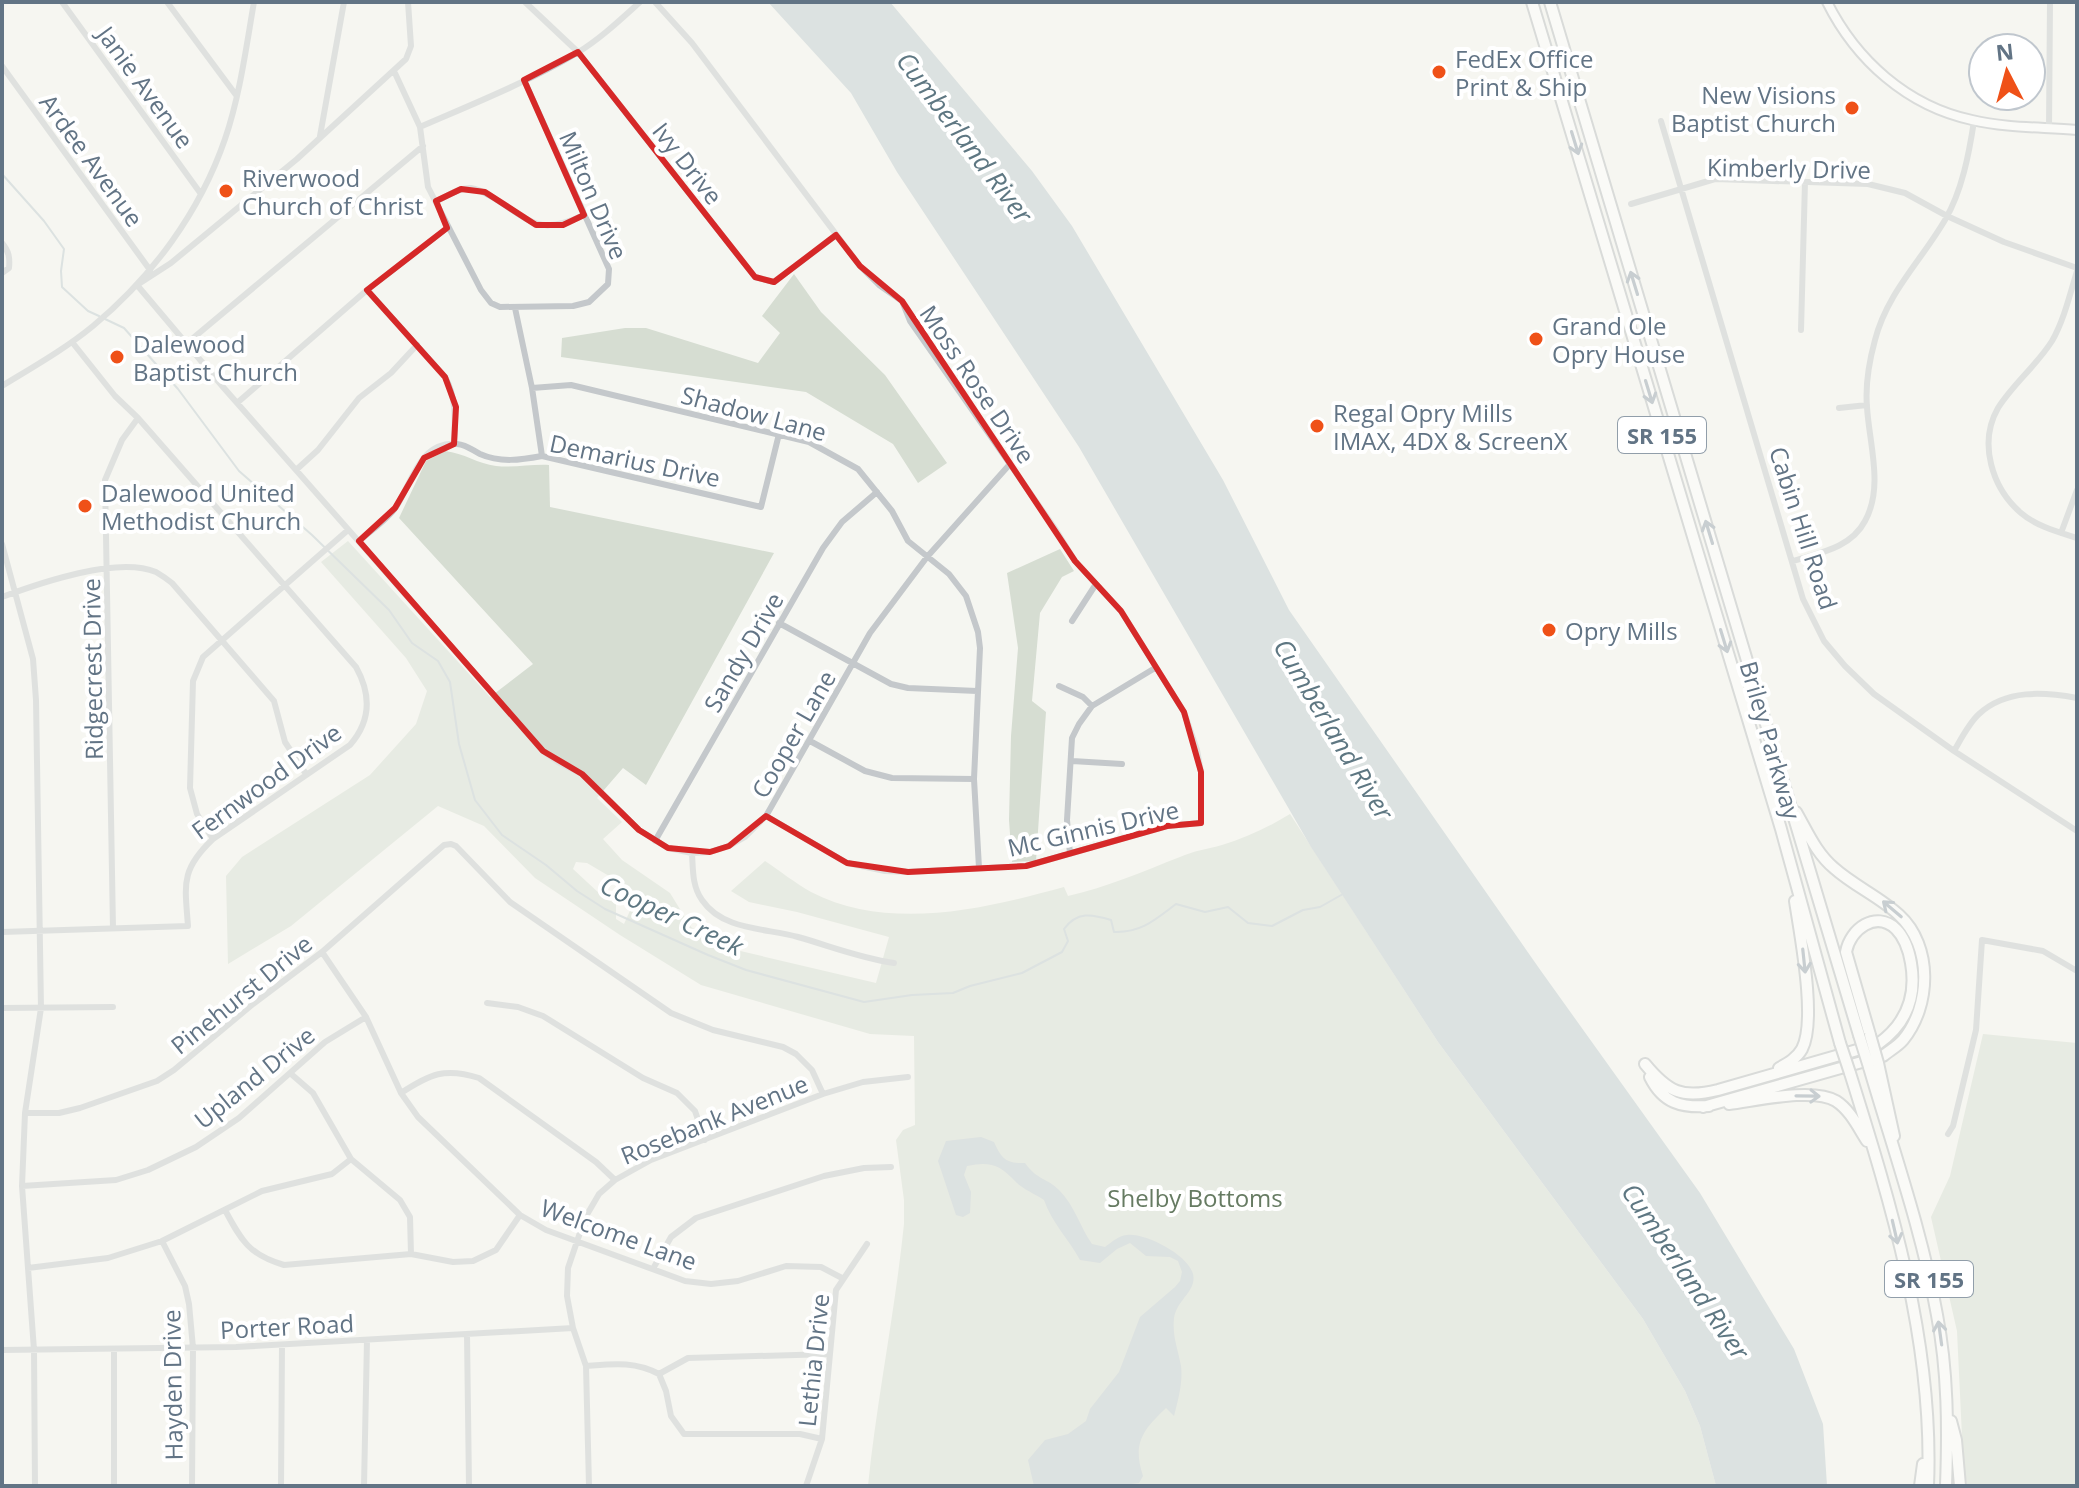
<svg xmlns="http://www.w3.org/2000/svg" width="2079" height="1488" viewBox="0 0 2079 1488" font-family="'Open Sans',sans-serif">
<style>
.green{fill:#d6ddd2;fill-rule:evenodd}
.water{fill:#bdc9ce}
.lines{fill:none;stroke-linecap:round;stroke-linejoin:round}
.stream{stroke:#bdc9ce;stroke-width:2}
.major-casing{stroke:#b7bbbf;stroke-width:12}
.highway-casing{stroke:#b6babd;stroke-width:14}
.minor{stroke:#c4c8cb;stroke-width:6}
.major{stroke:#fff;stroke-width:8}
.highway{stroke:#fff;stroke-width:10}
.highway-bridge-casing{stroke:#b6babd;stroke-width:14;stroke-linecap:butt}
.highway-bridge{stroke:#fff;stroke-width:10}
.oneway{stroke:#919eaa}
.marked{fill:none;stroke:#d62828;stroke-width:6;stroke-linejoin:round}
.poi-dot{fill:#ef5118;stroke:#fff;stroke-width:3}
.labels{text-anchor:middle;dominant-baseline:central;stroke-width:8;stroke-linejoin:round;paint-order:stroke}
.shield{fill:#fff;stroke:#919eaa;stroke-width:2}
.shield-label{font-size:22px;font-weight:bold;fill:#627485}
.poi-label{font-size:24px;fill:#627485;stroke:#fff;text-anchor:start}
.street-label{font-size:24px;fill:#627485;stroke:#fff}
.park-label{font-size:24px;fill:#667b62;stroke:#fff}
.water-label{font-size:26px;font-style:italic;fill:#5e7782;stroke:#fff}
</style>
<rect width="100%" height="100%" fill="#f5f6f1"/>
<path class="green" d="M794 274 821 312 885 375 947 463 918 483 893 444 806 392 561 357 562 338 625 328H646L758 363 780 333 762 316Z
M445 451C464 453 478 464 496 466 514 468 532 464 549 465L550 507 774 553 646 785 623 768 597 798 622 822 603 839 622 860 670 893 691 927 719 946 876 983 889 937 797 912 749 902 731 891 765 861C780 871 795 883 811 892 889 932 984 909 1064 887L1068 896C1105 888 1144 871 1180 857 1193 851 1208 849 1222 845 1246 838 1269 827 1290 814L1438 1042 1643 1319 1685 1391 1700 1426 1716 1486H868C877 1398 895 1312 904 1224V1200L896 1140 903 1130 915 1125 914 1036 870 1034 701 985 620 935 535 878 484 826 438 806 291 926 228 964 226 876 242 857 370 775 416 724 427 691 406 658 321 562 348 541 490 697 533 664 399 518 426 461ZM576 862 587 863 638 893 624 924 616 919V904L601 895 573 869Z
M1060 549 1074 571 1062 577 1040 613 1032 701 1046 712 1036 861 1012 862 1009 820 1011 736 1018 648 1007 573Z
M1983 1034 2077 1043V1486H1967L1963 1457 1957 1331 1931 1217 1950 1176Z"/>
<path class="water" d="M768 2H890L1032 171 1072 226 1223 480 1289 610 1541 971 1700 1193 1794 1349 1823 1424 1827 1486H1716L1700 1426 1685 1391 1643 1319 1438 1042 1311 847 1079 447 897 172 851 93Z
M981 1137 994 1142C1001 1158 1006 1164 1025 1163 1037 1180 1047 1178 1059 1190 1075 1206 1080 1227 1092 1244L1105 1247C1112 1242 1118 1236 1127 1235 1146 1233 1188 1255 1193 1274 1197 1291 1177 1299 1174 1318 1172 1336 1178 1349 1181 1366 1183 1383 1178 1400 1174 1416L1166 1408C1143 1430 1132 1443 1143 1476L1139 1483 1116 1486H1034L1028 1460 1045 1440 1068 1434 1086 1421 1090 1409 1119 1372 1140 1317 1175 1287 1180 1281 1182 1272 1178 1261 1170 1257 1146 1256 1130 1243 1117 1249 1100 1263 1080 1260C1068 1238 1052 1223 1044 1200 1035 1194 1022 1189 1015 1181 1000 1165 990 1161 967 1166L964 1175 971 1192 970 1213 963 1217 956 1215 938 1161 946 1141Z"/>
<g class="lines">
<path class="stream" d="M2 174 44 221 64 249 61 271 62 287 88 311 99 316
M105 319 124 328 178 389 239 471 312 535 389 610 412 643 438 661 450 682 459 744 475 800 502 835 546 865 577 891 605 909 708 955 746 970 864 1002 912 995 953 993 970 986 1022 973 1062 952 1068 941 1064 929C1077 911 1092 914 1111 920L1114 932C1141 933 1155 920 1176 904L1205 912 1228 907 1248 923 1272 926 1303 910 1320 907 1343 894"/>
<g class="major-casing">
<path id="major" d="M1827 2C1856 60 1907 106 1972 120 2006 128 2042 127 2077 130"/>
</g>
<g class="highway-casing">
<path id="highway" d="M1532 2 1781 829 1840 1043
M1550 2 1859 1035
M1878 1063 1894 1136
M1645 1064C1668 1092 1682 1099 1718 1090L1878 1044C1906 1024 1917 997 1911 963 1909 951 1905 938 1896 929 1876 910 1850 929 1846 952L1870 1035
M1869 1067C1893 1149 1922 1231 1937 1315 1948 1372 1948 1429 1946 1486
M1779 1068C1788 1063 1797 1058 1802 1049 1817 1020 1800 935 1795 901
M1850 1073C1892 1207 1934 1344 1928 1486
M1650 1077C1663 1103 1681 1108 1709 1106
M1729 1104C1755 1101 1813 1087 1836 1101 1850 1110 1858 1127 1867 1141
M1703 1107 1883 1056C1889 1051 1898 1046 1903 1040 1931 1006 1933 946 1899 915 1880 897 1854 886 1834 868 1816 853 1807 831 1796 812
M1951 1421 1956 1440 1960 1486
M1920 1486 1923 1464"/>
</g>
<path class="minor" d="M62 2 201 194
M167 2 236 95
M408 2 411 46 406 59 297 159 171 263 137 285 223 387 543 751 558 762 582 774 639 830 668 848 692 853 710 852 729 846 745 837 766 816 870 633 927 557 1010 464
M525 2 578 52 755 277 774 282 836 235
M655 2 692 43 860 266 879 285 902 301 910 321 1056 530 1075 561 1121 611 1184 712 1197 750 1201 772V823L1167 826 1026 866 908 872 885 871 847 863 766 816
M2 66 150 270
M394 71 420 127 428 187 481 290 491 303 500 307 573 306 589 302 608 284 609 269 524 80
M1661 121 1803 599 1824 641 1845 666 1874 694 1954 751 2077 831
M420 127C473 104 528 82 577 53 600 39 620 20 640 2
M2049 128 2050 2
M320 136 344 2
M436 201C446 197 459 187 471 188 479 189 487 194 494 198 532 222 539 236 584 215
M1631 204 1715 179 1868 184 1905 193 1947 216 2004 242 2077 268
M2 243C9 251 10 258 9 268L2 273
M2077 271C2070 294 2064 320 2052 341 2037 365 2013 384 1998 408 1978 443 1992 488 2021 513 2036 526 2058 532 2077 538
M367 290 445 377C457 400 455 419 454 444
M515 308 532 388 542 456
M1801 330 1805 182
M186 344 423 146
M2 386C33 367 65 349 93 326 152 277 200 212 225 139 240 95 246 48 254 2
M532 388 571 385 809 442 858 469 892 511 908 541 949 574 966 596 978 632 980 648 974 779 979 868
M237 403 367 290 447 228
M1839 408 1867 405
M296 470 318 450 359 398 391 373 417 345
M2061 533 2077 490
M359 541C370 531 387 520 396 507 412 483 419 441 457 444 467 445 472 450 480 454 500 463 521 460 542 456L761 507 779 434
M2 544 33 659 36 700 41 1008 25 1113 22 1186 34 1350 35 1486
M1793 561C1819 553 1851 548 1865 521 1884 487 1869 443 1867 407 1865 384 1869 362 1875 340 1887 293 1921 261 1945 220 1962 191 1969 154 1974 121
M2 597C40 583 117 556 156 572 161 575 167 579 172 583L274 701 285 742 306 774
M1072 621 1096 584
M779 623 891 684 908 688 977 691
M1059 686 1083 697 1092 706
M810 741 865 771 892 778 974 779
M1954 751C1961 739 1969 723 1979 714 2006 689 2044 692 2077 698
M1072 761 1122 764
M213 839 197 814 190 788 193 681 203 657 348 530
M655 841 823 548 842 522 877 492
M692 853C693 869 692 886 702 900 723 931 767 928 798 937 830 946 860 958 894 963
M1070 854 1067 820 1072 738 1079 724 1092 706 1155 668
M113 928 105 480 122 440 138 418
M2 932 188 926C185 885 180 870 213 839L350 745C371 721 371 694 356 667L138 418 115 396 72 342
M322 952 366 1017 401 1093 418 1117 520 1215 546 1230 685 1281 711 1284 738 1281 786 1266 821 1267 842 1278
M487 1003 518 1007 543 1016 643 1078 677 1093 695 1111 705 1140
M2 1008 113 1007
M290 1073 313 1093 351 1159 400 1200 410 1217 411 1254
M401 1093C430 1074 445 1067 479 1078L596 1162 615 1180
M25 1113H59L80 1108 157 1081 174 1070 253 1004 322 952 444 845 451 844 456 846 510 902 671 1013 713 1030 783 1047 796 1054 812 1070 823 1094
M1948 1134 1953 1126 1976 1030 1982 940 2043 951 2077 971
M22 1186 116 1180 148 1170 196 1147 239 1118 325 1042 366 1017
M225 1210C241 1240 249 1255 284 1265L411 1254 453 1262 473 1261 496 1250 520 1215
M162 1241 185 1286 189 1304 193 1348 192 1486
M654 1267 671 1237 696 1218 824 1176 864 1168 891 1167
M28 1268 108 1258 162 1241 262 1191 332 1174 351 1159
M467 1335 469 1486
M2 1350 236 1347 573 1328
M586 1366C613 1364 634 1361 659 1374L688 1358 830 1354
M659 1374 666 1391 671 1416 684 1434H800L822 1439
M114 1486V1349
M281 1486 282 1345
M364 1486 367 1340
M589 1486 586 1366 573 1328 567 1296 568 1268 585 1218 599 1194 615 1180 651 1160 823 1094 863 1082 908 1077
M806 1486 822 1439 836 1290 867 1244"/>
<use href="#major" class="major"/>
<use href="#highway" class="highway"/>
<g class="highway-bridge-casing">
<path id="highway-bridge" d="M1859 1035 1869 1067
M1870 1035 1878 1063
M1840 1043 1850 1073"/>
</g>
<use href="#highway-bridge" class="highway-bridge"/>
</g>
<defs><path id="oneway-shaft" d="M-6 0H5M1.5-3L5.5 0L1.5 3" fill="none" stroke-width="1.6" stroke-linecap="round" stroke-linejoin="round" transform="scale(2)"/></defs>
<g class="oneway">
<use href="#oneway-shaft" transform="translate(1575 143) rotate(73)"/>
<use href="#oneway-shaft" transform="translate(1634 283) rotate(-107)"/>
<use href="#oneway-shaft" transform="translate(1649 392) rotate(73)"/>
<use href="#oneway-shaft" transform="translate(1709 532) rotate(-107)"/>
<use href="#oneway-shaft" transform="translate(1724 641) rotate(73)"/>
<use href="#oneway-shaft" transform="translate(1892 909) rotate(-140)"/>
<use href="#oneway-shaft" transform="translate(1804 961) rotate(84)"/>
<use href="#oneway-shaft" transform="translate(1808 1096) rotate(1)"/>
<use href="#oneway-shaft" transform="translate(1895 1232) rotate(77)"/>
<use href="#oneway-shaft" transform="translate(1940 1333) rotate(-98)"/>
</g>
<path d="M0 0H2079V1488H0ZM578 52 755 277 774 282 836 235 860 266 902 301 1075 561 1121 611 1184 712 1201 772V823L1167 826 1026 866 908 872 847 863 766 816 729 846 710 852 668 848 639 830 582 774 543 751 359 541 395 508 424 458 454 444 456 407 445 377 367 290 447 228 436 201 461 189 485 192 536 225H563L584 215 524 80Z" fill="#f5f6f1" fill-opacity=".55" fill-rule="evenodd"/>
<path class="marked" d="M578 52 755 277 774 282 836 235 860 266 902 301 1075 561 1121 611 1184 712 1201 772V823L1167 826 1026 866 908 872 847 863 766 816 729 846 710 852 668 848 639 830 582 774 543 751 359 541 395 508 424 458 454 444 456 407 445 377 367 290 447 228 436 201 461 189 485 192 536 225H563L584 215 524 80Z"/>
<g class="poi-dot">
<circle cx="1439" cy="72" r="8"/>
<circle cx="1852" cy="108" r="8"/>
<circle cx="226" cy="191" r="8"/>
<circle cx="1536" cy="339" r="8"/>
<circle cx="117" cy="357" r="8"/>
<circle cx="1317" cy="426" r="8"/>
<circle cx="85" cy="506" r="8"/>
<circle cx="1549" cy="630" r="8"/>
</g>
<g class="labels">
<g class="shield">
<rect x="1618" y="417" width="88" height="36" rx="6"/>
<rect x="1885" y="1261" width="88" height="36" rx="6"/>
</g>
<g class="shield-label">
<text x="1662" y="435">SR 155</text>
<text x="1929" y="1279">SR 155</text>
</g>
<g class="poi-label">
<text x="1455" y="58">FedEx Office<tspan x="1455" dy="28">Print &amp; Ship</tspan></text>
<text x="1836" y="94" text-anchor="end">New Visions<tspan x="1836" dy="28">Baptist Church</tspan></text>
<text x="242" y="177">Riverwood<tspan x="242" dy="28">Church of Christ</tspan></text>
<text x="1552" y="325">Grand Ole<tspan x="1552" dy="28">Opry House</tspan></text>
<text x="133" y="343">Dalewood<tspan x="133" dy="28">Baptist Church</tspan></text>
<text x="1333" y="412">Regal Opry Mills<tspan x="1333" dy="28">IMAX, 4DX &amp; ScreenX</tspan></text>
<text x="101" y="492">Dalewood United<tspan x="101" dy="28">Methodist Church</tspan></text>
<text x="1565" y="630">Opry Mills</text>
</g>
<g class="street-label">
<text transform="translate(146 87) rotate(54)">Janie Avenue</text>
<text transform="translate(92 160) rotate(54)">Ardee Avenue</text>
<text transform="translate(688 163) rotate(52)">Ivy Drive</text>
<text transform="translate(1789 168) rotate(1)">Kimberly Drive</text>
<text transform="translate(594 195) rotate(67)">Milton Drive</text>
<text transform="translate(978 384) rotate(56)">Moss Rose Drive</text>
<text transform="translate(754 413) rotate(15)">Shadow Lane</text>
<text transform="translate(635 460) rotate(12)">Demarius Drive</text>
<text transform="translate(1804 528) rotate(72)">Cabin Hill Road</text>
<text transform="translate(743 652) rotate(-60)">Sandy Drive</text>
<text transform="translate(92 669) rotate(-91)">Ridgecrest Drive</text>
<text transform="translate(793 734) rotate(-60)">Cooper Lane</text>
<text transform="translate(1771 740) rotate(74)">Briley Parkway</text>
<text transform="translate(266 781) rotate(-36)">Fernwood Drive</text>
<text transform="translate(1093 828) rotate(-13)">Mc Ginnis Drive</text>
<text transform="translate(241 994) rotate(-39)">Pinehurst Drive</text>
<text transform="translate(254 1077) rotate(-39)">Upland Drive</text>
<text transform="translate(714 1119) rotate(-22)">Rosebank Avenue</text>
<text transform="translate(619 1234) rotate(20)">Welcome Lane</text>
<text transform="translate(287 1326) rotate(-3)">Porter Road</text>
<text transform="translate(813 1360) rotate(-84)">Lethia Drive</text>
<text transform="translate(172 1385) rotate(-91)">Hayden Drive</text>
</g>
<g class="park-label">
<text x="1195" y="1197">Shelby Bottoms</text>
</g>
<g class="water-label">
<text transform="translate(965 137) rotate(53)">Cumberland River</text>
<text transform="translate(1334 729) rotate(59)">Cumberland River</text>
<text transform="translate(672 915) rotate(25)">Cooper Creek</text>
<text transform="translate(1686 1271) rotate(56)">Cumberland River</text>
</g>
</g>
<rect width="2079" height="1488" fill="none" stroke="#627485" stroke-width="8"/>
<g transform="translate(2007 72) rotate(354)"><circle r="38" fill="#ffffff" stroke="#c0c7ce" stroke-width="2"/>
<path d="M0-6L14 30L0 20L-14 30Z" fill="#ef5118"/>
<text y="-12" font-size="22" font-weight="bold" text-anchor="middle" fill="#627485">N</text>
</g>
</svg>
